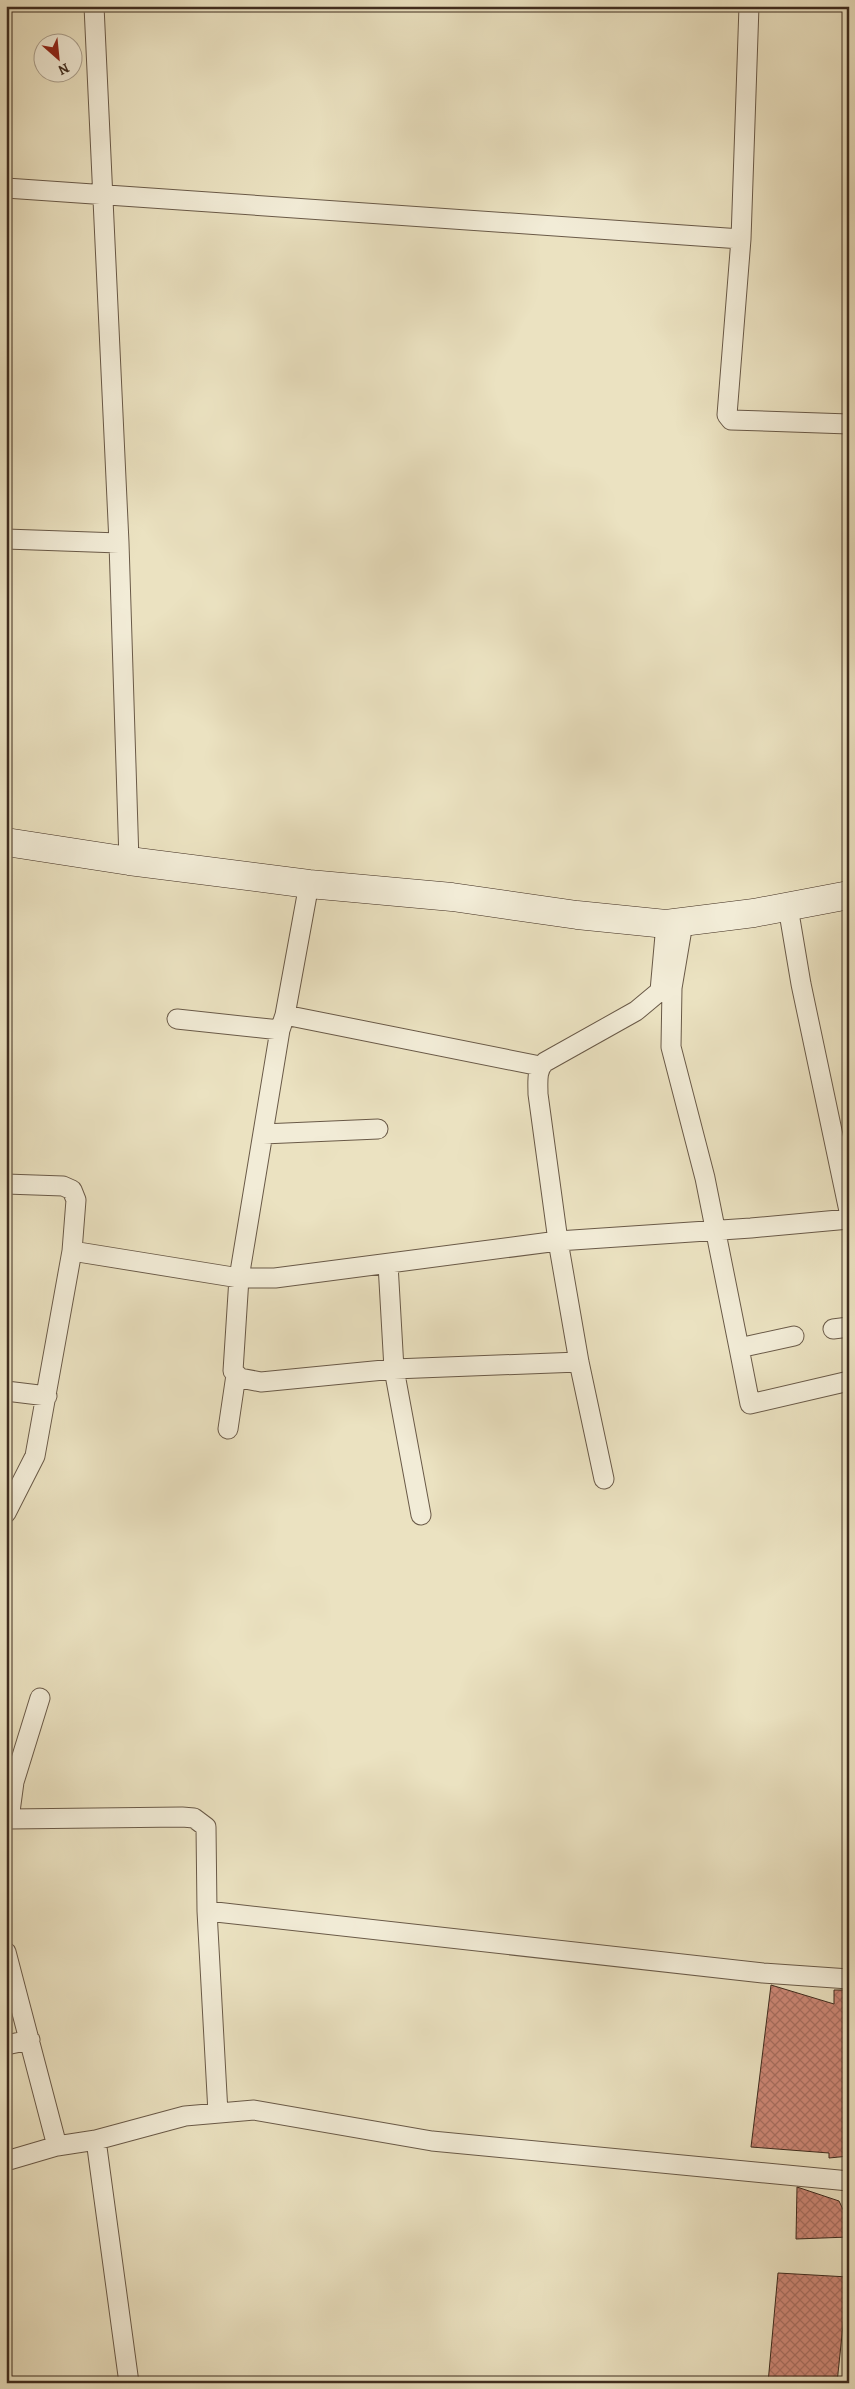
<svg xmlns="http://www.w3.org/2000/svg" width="855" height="2389" viewBox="0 0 855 2389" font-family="Alegreya,serif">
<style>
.building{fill:url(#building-cross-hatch);stroke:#3f2c1f}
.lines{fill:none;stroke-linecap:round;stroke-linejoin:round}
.street-casing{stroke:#6a5a48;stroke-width:21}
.secondary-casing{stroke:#3f2c1f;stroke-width:29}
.street{stroke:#f2ecd7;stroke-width:19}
.secondary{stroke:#f2ecd7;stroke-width:28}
</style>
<defs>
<pattern id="building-cross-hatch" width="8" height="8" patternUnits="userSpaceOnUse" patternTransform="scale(1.25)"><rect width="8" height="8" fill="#ce8978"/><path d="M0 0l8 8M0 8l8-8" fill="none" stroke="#a97062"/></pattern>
</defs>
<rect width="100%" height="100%" fill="#ebe2c1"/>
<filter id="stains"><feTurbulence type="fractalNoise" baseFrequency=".004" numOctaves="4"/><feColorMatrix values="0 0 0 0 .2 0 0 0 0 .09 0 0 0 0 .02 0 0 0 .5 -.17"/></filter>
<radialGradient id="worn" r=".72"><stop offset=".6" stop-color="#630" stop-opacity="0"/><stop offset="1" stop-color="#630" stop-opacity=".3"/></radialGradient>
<path class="building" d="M771 1985 834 2004V1990H849V2156L829 2158V2153L751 2147Z
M797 2187 839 2201 849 2222V2237L796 2239Z
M778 2273 848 2277 837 2383H768Z"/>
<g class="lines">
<g class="street-casing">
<path id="street" d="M94 6 119 543 129 861
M6 188 741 239 749 6
M741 239 727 415 731 420 849 424
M6 539 119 543
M309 884 285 1015 280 1030 239 1278 233 1371 240 1378 261 1382 394 1369 579 1362
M788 907 801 984 849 1211
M683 923 672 988 671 1047 705 1178 739 1348 794 1336
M285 1015 540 1066
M177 1019 280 1030
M263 1134 378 1129
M6 1184 63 1186 72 1190 76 1200 72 1251 35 1456 6 1513
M72 1251 239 1278H275L558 1241 751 1228 849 1219
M388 1264 394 1369 421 1515
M833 1329 849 1327
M739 1348 750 1404 849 1381
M6 1391 47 1396
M228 1429 236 1375
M604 1479 579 1362 558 1241 538 1094C538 1082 536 1070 545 1062L636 1011 660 991 666 924
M6 1819H9L14 1782 40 1698
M9 1819 182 1817 194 1818 206 1827 207 1911 218 2113
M207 1911 763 1973 849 1979
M6 1952 57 2146
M6 2045 30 2040
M96 2140 129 2383
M6 2161 57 2146 96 2140 185 2116 254 2110 432 2141 849 2181"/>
</g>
<g class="secondary-casing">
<path id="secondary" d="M6 842 129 861 309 884 452 897 577 915 666 924 754 913 849 895"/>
</g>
<use href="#street" class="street"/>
<use href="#secondary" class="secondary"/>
</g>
<rect width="855" height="2389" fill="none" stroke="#ebe2c1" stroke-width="25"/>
<rect x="8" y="8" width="840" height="2374" fill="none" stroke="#3f2c1f" stroke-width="2.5"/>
<rect x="12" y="12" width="830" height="2364" fill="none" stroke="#3f2c1f"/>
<g transform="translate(58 58) rotate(153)"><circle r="24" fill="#f2ecd7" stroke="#aa9f8d"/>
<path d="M0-4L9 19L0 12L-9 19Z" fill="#8f2418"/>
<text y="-8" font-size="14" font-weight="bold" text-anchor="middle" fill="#3f2c1f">N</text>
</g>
<rect width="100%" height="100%" filter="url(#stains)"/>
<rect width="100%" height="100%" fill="url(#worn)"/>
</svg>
